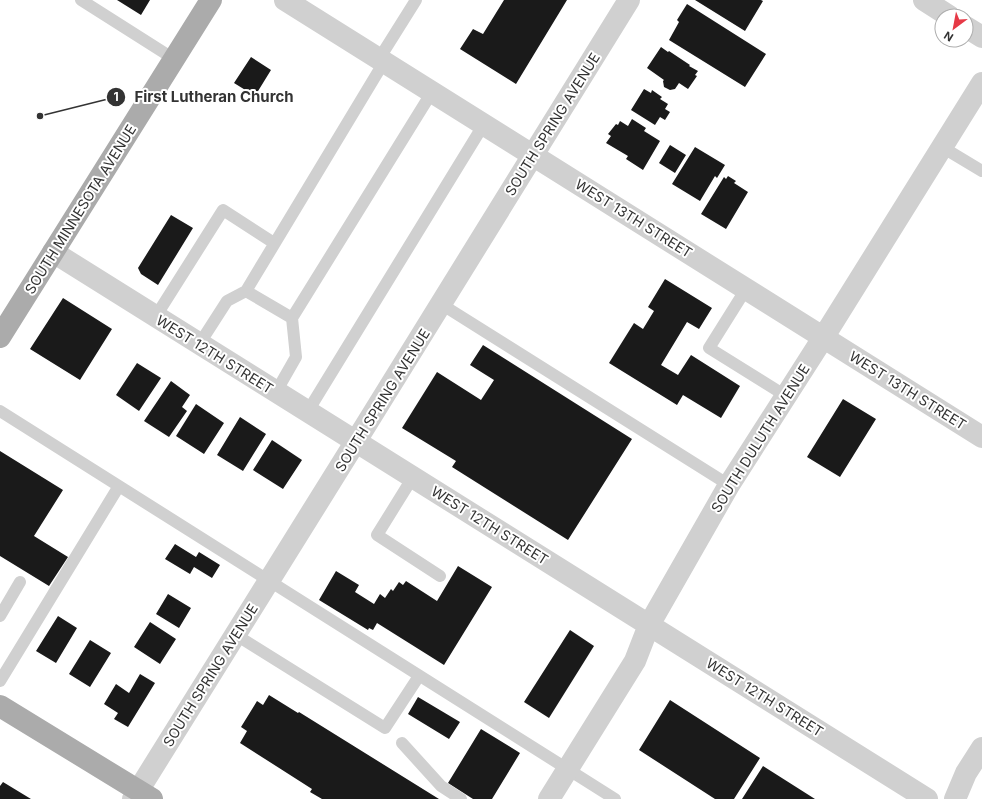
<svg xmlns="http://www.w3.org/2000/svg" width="982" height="799" viewBox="0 0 982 799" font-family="Inter,sans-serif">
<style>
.building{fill:#1a1a1a}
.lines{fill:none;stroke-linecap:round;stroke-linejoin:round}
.service{stroke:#d0d0d0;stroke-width:12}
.minor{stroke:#d0d0d0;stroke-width:22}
.tertiary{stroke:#d0d0d0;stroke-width:22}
.primary{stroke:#ababab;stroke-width:22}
.labels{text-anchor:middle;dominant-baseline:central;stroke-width:4;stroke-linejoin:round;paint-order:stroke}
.street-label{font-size:14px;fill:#333;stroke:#fff}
.leader{fill:none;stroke:#333;stroke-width:1.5}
.callout-dot{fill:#333;stroke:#fff;stroke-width:1.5}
.mark-label{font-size:12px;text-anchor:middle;font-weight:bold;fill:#fff}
.callout-label{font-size:15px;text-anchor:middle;font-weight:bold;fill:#333;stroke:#fff;stroke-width:4;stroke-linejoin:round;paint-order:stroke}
</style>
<rect width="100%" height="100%" fill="#fff"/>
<path class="building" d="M117 0H150L141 15Z
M504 0H567L516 84 460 49 473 29 483 34Z
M695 0H761L763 1 745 31Z
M687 4 766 54 745 87 669 40 679 22 677 20Z
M661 47 668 52 669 51 690 65 689 66 698 71 695 75 697 76 688 89 679 83 675 89 670 90 664 87 663 81 664 80 647 68Z
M251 57 271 70 255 96 234 83Z
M644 89 651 93 652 90 662 97 660 99 668 104 665 109 670 112 665 120 660 117 655 125 631 110Z
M632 119 646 128 644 131 660 141 643 170 626 159 628 156 606 143 611 136 608 134 616 124 618 125 620 121 628 126Z
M670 145 686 155 675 173 659 163Z
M695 147 725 165 717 178 715 176 700 201 672 184Z
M728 176 736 181 734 183 748 192 726 229 701 214 724 177 726 179Z
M171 215 193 228 158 285 141 274 138 268Z
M665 279 712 308 699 329 687 322 661 365 678 375 691 355 740 386 721 418 683 395 677 405 609 363 634 323 643 329 654 311 648 307Z
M63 298 112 329 80 380 30 349Z
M483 345 632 439 568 540 452 467 456 461 402 428 437 372 481 400 494 380 470 365Z
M137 363 161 378 139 411 116 395Z
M171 381 190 395 182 407 187 411 169 437 144 421Z
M843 399 876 419 840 477 807 457Z
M196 404 224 423 204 454 176 436Z
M240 417 266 434 243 471 217 455Z
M272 440 302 460 283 489 253 470Z
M0 451 63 490 34 536 68 557 49 586 0 556Z
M175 544 196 557 199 552 220 565 212 578 194 567 190 574 165 559Z
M458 566 492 587 444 665 377 623 373 630 369 628 368 630 319 600 336 571 359 585 355 592 374 604 380 594 385 598 391 589 393 591 399 582 403 585 406 581 437 601Z
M168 594 191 608 179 628 156 614Z
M58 616 77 628 56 663 36 651Z
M150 622 176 639 160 664 134 647Z
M570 630 594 646 549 718 524 702Z
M90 640 111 653 90 687 69 674Z
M140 674 155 683 128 727 114 719 118 713 104 704 116 684 129 693Z
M269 695 298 713 299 712 439 799H322L310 792 312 789 240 743 247 731 241 727 257 701 263 705Z
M418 697 460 722 449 739 408 714Z
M670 700 760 758 734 799H715L639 750Z
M481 729 520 753 492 799H473L448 783Z
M763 766 815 799H742Z
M3 782 31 799H0V786Z"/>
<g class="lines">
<path class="service" d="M81 0 174 59
M379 59 416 0
M384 62 246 291 292 318 432 92
M942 147 982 171
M746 289 709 348 786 396
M441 304 729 485
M156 316 223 210 274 243
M200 343 227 301 246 291
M276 392 296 357 292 318
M0 411 615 799
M308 411 484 124
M413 477 377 535 440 576
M0 616 20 582
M236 635 385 728 419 676
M0 681 119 486
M402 743 441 786 461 799"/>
<path class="minor" d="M285 0 982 437
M53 252 927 799
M133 799 356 441 629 0
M549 799 635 661 649 625 729 485 823 338 982 83"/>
<path class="tertiary" d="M924 0 949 16
M966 27 982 37
M955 799 966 773 982 748"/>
<path class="primary" d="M0 337 211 0
M0 706 152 799"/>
</g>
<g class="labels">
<g class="street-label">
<text transform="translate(552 124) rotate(-58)">SOUTH SPRING AVENUE</text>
<text transform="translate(80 209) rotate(-58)">SOUTH MINNESOTA AVENUE</text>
<text transform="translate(634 218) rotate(32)">WEST 13TH STREET</text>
<text transform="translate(215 354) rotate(32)">WEST 12TH STREET</text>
<text transform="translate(908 390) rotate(32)">WEST 13TH STREET</text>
<text transform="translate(382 400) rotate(-58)">SOUTH SPRING AVENUE</text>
<text transform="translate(760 438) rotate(-58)">SOUTH DULUTH AVENUE</text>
<text transform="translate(490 525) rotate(32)">WEST 12TH STREET</text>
<text transform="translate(210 675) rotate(-58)">SOUTH SPRING AVENUE</text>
<text transform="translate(765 697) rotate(32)">WEST 12TH STREET</text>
</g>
</g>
<path class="leader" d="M40 116L116 97"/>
<g class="callout-dot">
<circle cx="40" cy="116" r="4"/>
<circle cx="116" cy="97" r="10"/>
</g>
<g class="mark-label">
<text x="116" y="101">1</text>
</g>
<g class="callout-label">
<text x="214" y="102">First Lutheran Church</text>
</g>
<g transform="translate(954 28) rotate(212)"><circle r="19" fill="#ffffff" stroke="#adadad"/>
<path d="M0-3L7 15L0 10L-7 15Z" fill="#e63946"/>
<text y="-6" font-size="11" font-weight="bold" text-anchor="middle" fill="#333333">N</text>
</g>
</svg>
